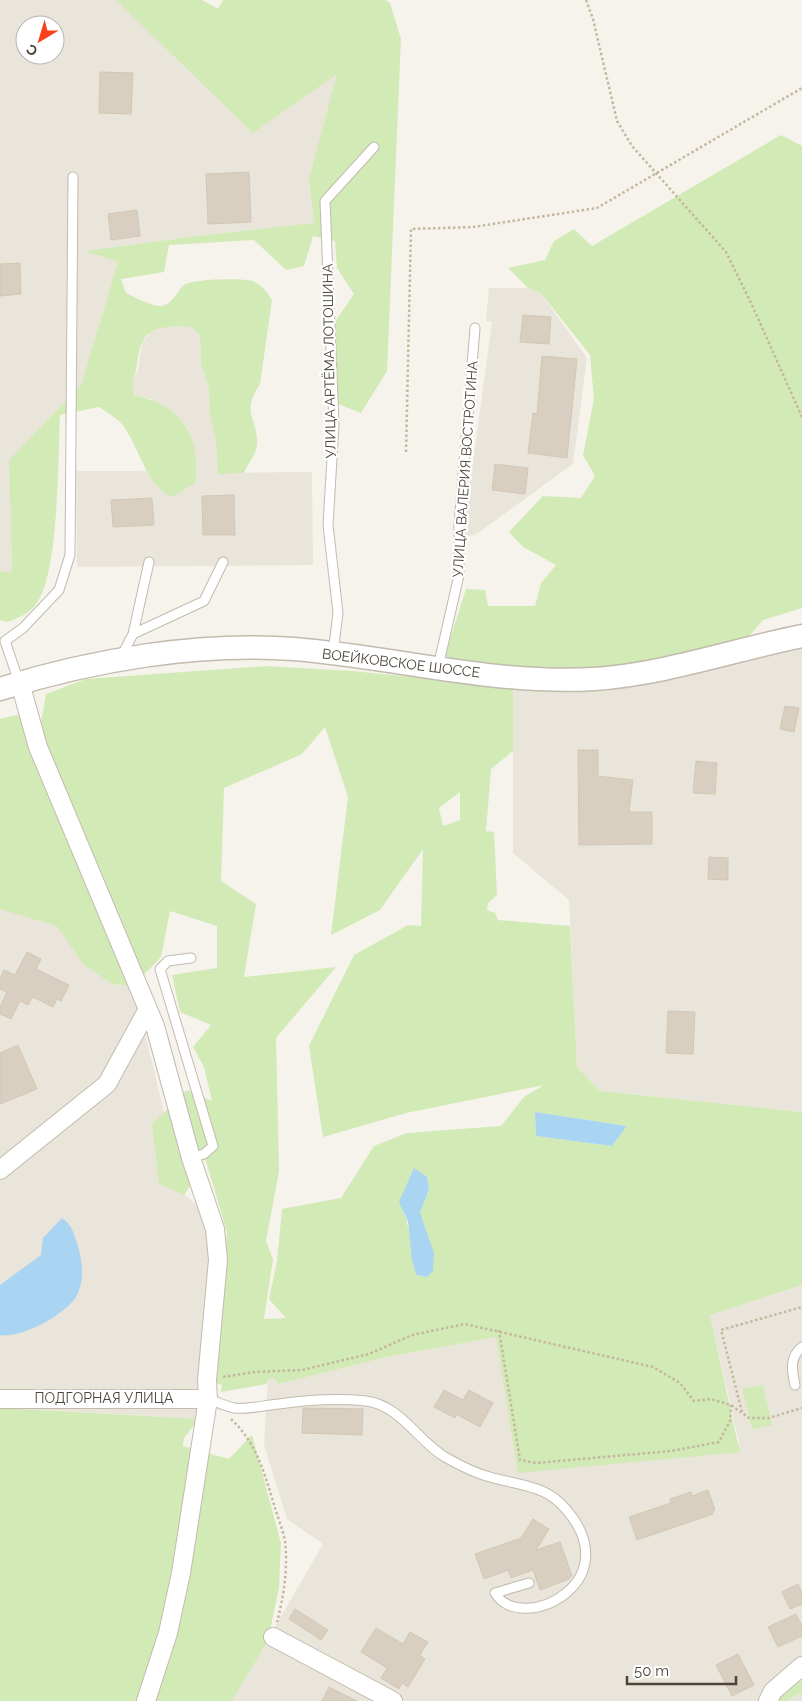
<svg xmlns="http://www.w3.org/2000/svg" width="802" height="1701" viewBox="0 0 802 1701" font-family="Raleway,sans-serif">
<style>
.residential{fill:#eae5da;fill-rule:evenodd}
.green{fill:#d2eab5;fill-rule:evenodd}
.water{fill:#a9d4f2}
.building{fill:#d8cfc1;stroke:#d3c7b4}
.lines{fill:none;stroke-linecap:round;stroke-linejoin:round}
.service-casing{stroke:#c2bbae;stroke-width:11}
.minor-casing{stroke:#c2bbae;stroke-width:20}
.tertiary-casing{stroke:#c2bbae;stroke-width:25}
.path{stroke:#c4b79f;stroke-width:2.5;stroke-dasharray:2.5 2.5;stroke-linecap:butt}
.service{stroke:#fff;stroke-width:9}
.minor{stroke:#fff;stroke-width:18}
.tertiary{stroke:#fff;stroke-width:22}
.labels{text-anchor:middle;dominant-baseline:central;stroke-width:4.5;stroke-linejoin:round;paint-order:stroke}
.street-label{font-size:14px;fill:#4b4439;stroke:#fff}
</style>
<rect width="100%" height="100%" fill="#f6f3ec"/>
<path class="residential" d="M0 0H116L338 74 309 179 314 224 197 236 87 251 118 262 81 385 9 460 12 572 0 571ZM25 25H55V55H25Z
M489 288H528L540 292 587 358 573 464 475 535 463 536 492 322 486 321Z
M164 327H192L200 336 201 363 209 389 210 415 216 441 218 473 312 472 313 565 77 567 76 471H147L151 475 197 469 192 439 185 424 151 399 135 395 131 382 138 371 142 343 151 332Z
M802 645V1112L600 1091 577 1067 569 900 513 853V687Z
M17 715 127 959 184 1194 220 1225 199 1419 0 1408V719Z
M802 1285V1701H232L323 1544 287 1519 264 1445 268 1379 273 1378 279 1384 387 1357 496 1337 741 1452 710 1315Z"/>
<path class="green" d="M116 0H202L218 9 223 0H385L390 3 401 39 387 371 361 413 333 402 334 323 354 294 337 268 335 241 313 236 304 266 286 270 254 240 169 245 164 272 121 279 126 293C135 297 152 307 162 306 173 304 176 292 184 285 193 279 241 278 253 281 262 285 267 292 272 300L260 384C240 415 258 417 257 444 256 456 248 462 244 473L218 474 216 441 210 415 209 389 201 363 200 336 192 327C175 326 150 324 142 343 136 356 139 368 132 382L134 395C181 405 202 435 195 483L172 497C144 484 140 446 121 423 115 417 107 412 99 407L60 415C58 457 59 569 38 601 31 613 19 618 7 622L0 620V571L12 572 9 460 81 385 118 262 85 251 197 236 314 223 309 179 337 74 253 133Z
M781 135 802 146V608L763 620 745 641 666 662 556 674 454 662 445 655 466 589 485 590 488 606H535L541 583 556 565 523 547 509 532 543 496 581 498 595 476 583 455 594 399 590 355 540 292 528 288 508 268 545 260 554 241 574 229 592 246Z
M267 666 352 671 513 687V751L491 769 486 831 494 832 497 895 488 903 487 910 495 913 498 920 570 926 577 1067 600 1091 802 1112V1285L710 1315 737 1440 741 1452 518 1473 496 1337 387 1357 279 1384 273 1378 268 1379 267 1384 221 1392 222 1385 216 1383 227 1232 206 1161 197 1151 201 1169 184 1195 159 1184 152 1124 187 1090 212 1101 204 1067 193 1047 211 1025 180 1012 172 975 217 968V926L170 911 161 957 133 986 112 984 83 964 57 926 0 909V719L17 715 40 728 46 694 86 679ZM325 727 348 797 331 935 380 910 423 849 421 926 408 925 354 955 309 1046 323 1137 406 1113 544 1085 524 1097 501 1126 407 1133 374 1146 341 1198 282 1209 277 1261 269 1299 286 1318 264 1319 273 1259 266 1241 279 1171 276 1038 336 967 244 977 256 904 221 881 224 788 302 754ZM460 792V820L443 826 439 808ZM535 1112 627 1126 612 1146 536 1136ZM427 1177 429 1189 420 1213 427 1277 416 1275C410 1254 412 1232 403 1211Z
M763 1385 772 1425 752 1429 742 1389Z
M0 1408 199 1419 184 1438 183 1446 229 1459 252 1435 281 1543 279 1588 268 1640 232 1701H0Z
M802 1675V1694L796 1695 787 1701H773Z"/>
<path class="water" d="M535 1112 627 1126 612 1146 536 1136Z
M414 1168 427 1177 429 1189 420 1213 434 1253 433 1271 427 1277 416 1275 412 1260 408 1222 399 1202Z
M62 1218C72 1225 73 1232 77 1243 82 1260 85 1276 78 1293 70 1313 21 1339 0 1335V1285L41 1255 43 1238Z"/>
<path class="building" d="M100 72 133 73 131 114 99 113Z
M249 172 251 222 208 224 206 174Z
M137 210 140 236 111 240 108 214Z
M20 263 21 294 0 296V264Z
M523 315 551 317 549 344 520 342Z
M542 356 577 359 567 458 528 453 533 413 537 414Z
M495 464 528 468 525 494 492 490Z
M234 495 235 535H203L202 496Z
M152 498 154 525 113 527 111 500Z
M785 706 799 708 794 732 780 729Z
M578 750H598V776L633 780 629 812H652V844L579 845Z
M696 761 717 763 715 794 693 793Z
M709 857 728 858V880L708 879Z
M27 952 41 959 36 969 69 985 61 1001 57 999 53 1007 33 997 28 1005 20 1001 11 1019 0 1014V1007L7 992 0 989V979L4 970 15 975Z
M668 1011 695 1012 693 1054 666 1053Z
M18 1045 37 1089 0 1104V1053Z
M444 1390 463 1400 469 1390 493 1403 480 1427 456 1414 455 1418 434 1407Z
M303 1408 363 1409 362 1435 302 1433Z
M708 1490 715 1510 712 1512 713 1514 637 1540 629 1517 671 1503 670 1499 691 1492 692 1496Z
M533 1519 549 1529 536 1550 560 1542 572 1576 569 1579 540 1590 533 1570 511 1578 508 1570 484 1579 475 1554 521 1538Z
M798 1584 802 1593V1604L790 1609 782 1592Z
M295 1609 328 1630 321 1640 289 1619Z
M796 1614 802 1626V1636L778 1647 768 1627Z
M376 1628 403 1644 410 1632 428 1642 420 1655 425 1659 408 1687 402 1683 399 1689 381 1678 387 1668 361 1652Z
M738 1654 754 1685 732 1696 716 1665Z
M329 1687 357 1701H322Z"/>
<g class="lines">
<g class="service-casing">
<path id="service" d="M133 634 204 601 223 562
M333 653 338 613 328 525 334 425 325 201 374 147
M121 657 133 634 149 562
M438 667 459 575V524L475 328
M19 682 5 641 23 628 59 590 70 555 73 177
M191 958 168 961 160 969 213 1146 204 1154 191 1158
M795 1385C792 1370 789 1358 802 1347
M208 1399C217 1402 225 1406 234 1408 247 1410 265 1405 279 1404 308 1400 337 1398 366 1401 400 1405 418 1441 445 1457 459 1465 474 1473 490 1477 513 1484 542 1485 560 1503 636 1579 522 1637 495 1593L529 1583"/>
</g>
<g class="minor-casing">
<path id="minor" d="M20 683 38 747 155 1026 191 1158 215 1229 218 1260 207 1380 208 1399 181 1573 168 1633 146 1701
M0 1170 107 1084 148 1009
M0 1399H208
M273 1637 393 1701
M768 1701 773 1691 802 1666"/>
</g>
<g class="tertiary-casing">
<path id="tertiary" d="M0 689C92 660 198 642 294 649 394 657 494 685 594 679 666 674 733 650 802 636"/>
</g>
<path class="path" d="M586 0 593 19 617 121 632 146 726 252 752 305 802 417
M406 452 411 229 473 227 597 208 802 88
M499 1330 520 1460 536 1463 671 1451 719 1442 730 1421 731 1405
M223 1377 254 1372 302 1370 369 1354 412 1335 465 1324 653 1367 680 1383 694 1401 711 1399 731 1405 749 1418H769L802 1408
M742 1412 721 1330 802 1307
M231 1419C257 1443 265 1475 275 1508 278 1518 283 1530 285 1541 288 1567 284 1596 277 1622"/>
<use href="#service" class="service"/>
<use href="#minor" class="minor"/>
<use href="#tertiary" class="tertiary"/>
</g>
<g class="labels">
<g class="street-label">
<text transform="translate(329 361) rotate(-91)">УЛИЦА АРТЁМА ЛОТОШИНА</text>
<text transform="translate(465 469) rotate(-86)">УЛИЦА ВАЛЕРИЯ ВОСТРОТИНА</text>
<text transform="translate(401 663) rotate(7)">ВОЕЙКОВСКОЕ ШОССЕ</text>
<text x="104" y="1398">ПОДГОРНАЯ УЛИЦА</text>
</g>
</g>
<g transform="translate(40 40) rotate(218)"><circle r="24" fill="#ffffff" stroke="#b7b4b0"/>
<path d="M0-4L9 19L0 12L-9 19Z" fill="#fc3f1d"/>
<text y="-8" font-size="14" font-weight="bold" text-anchor="middle" fill="#4b4439">С</text>
</g>
<path d="M627 1676v8h109v-8" fill="none" stroke="#4b4439" stroke-width="2.5"/>
<text x="634" y="1676" font-size="15" fill="#4b4439" stroke="#ffffff" stroke-width="4" paint-order="stroke">50 m</text>
</svg>
